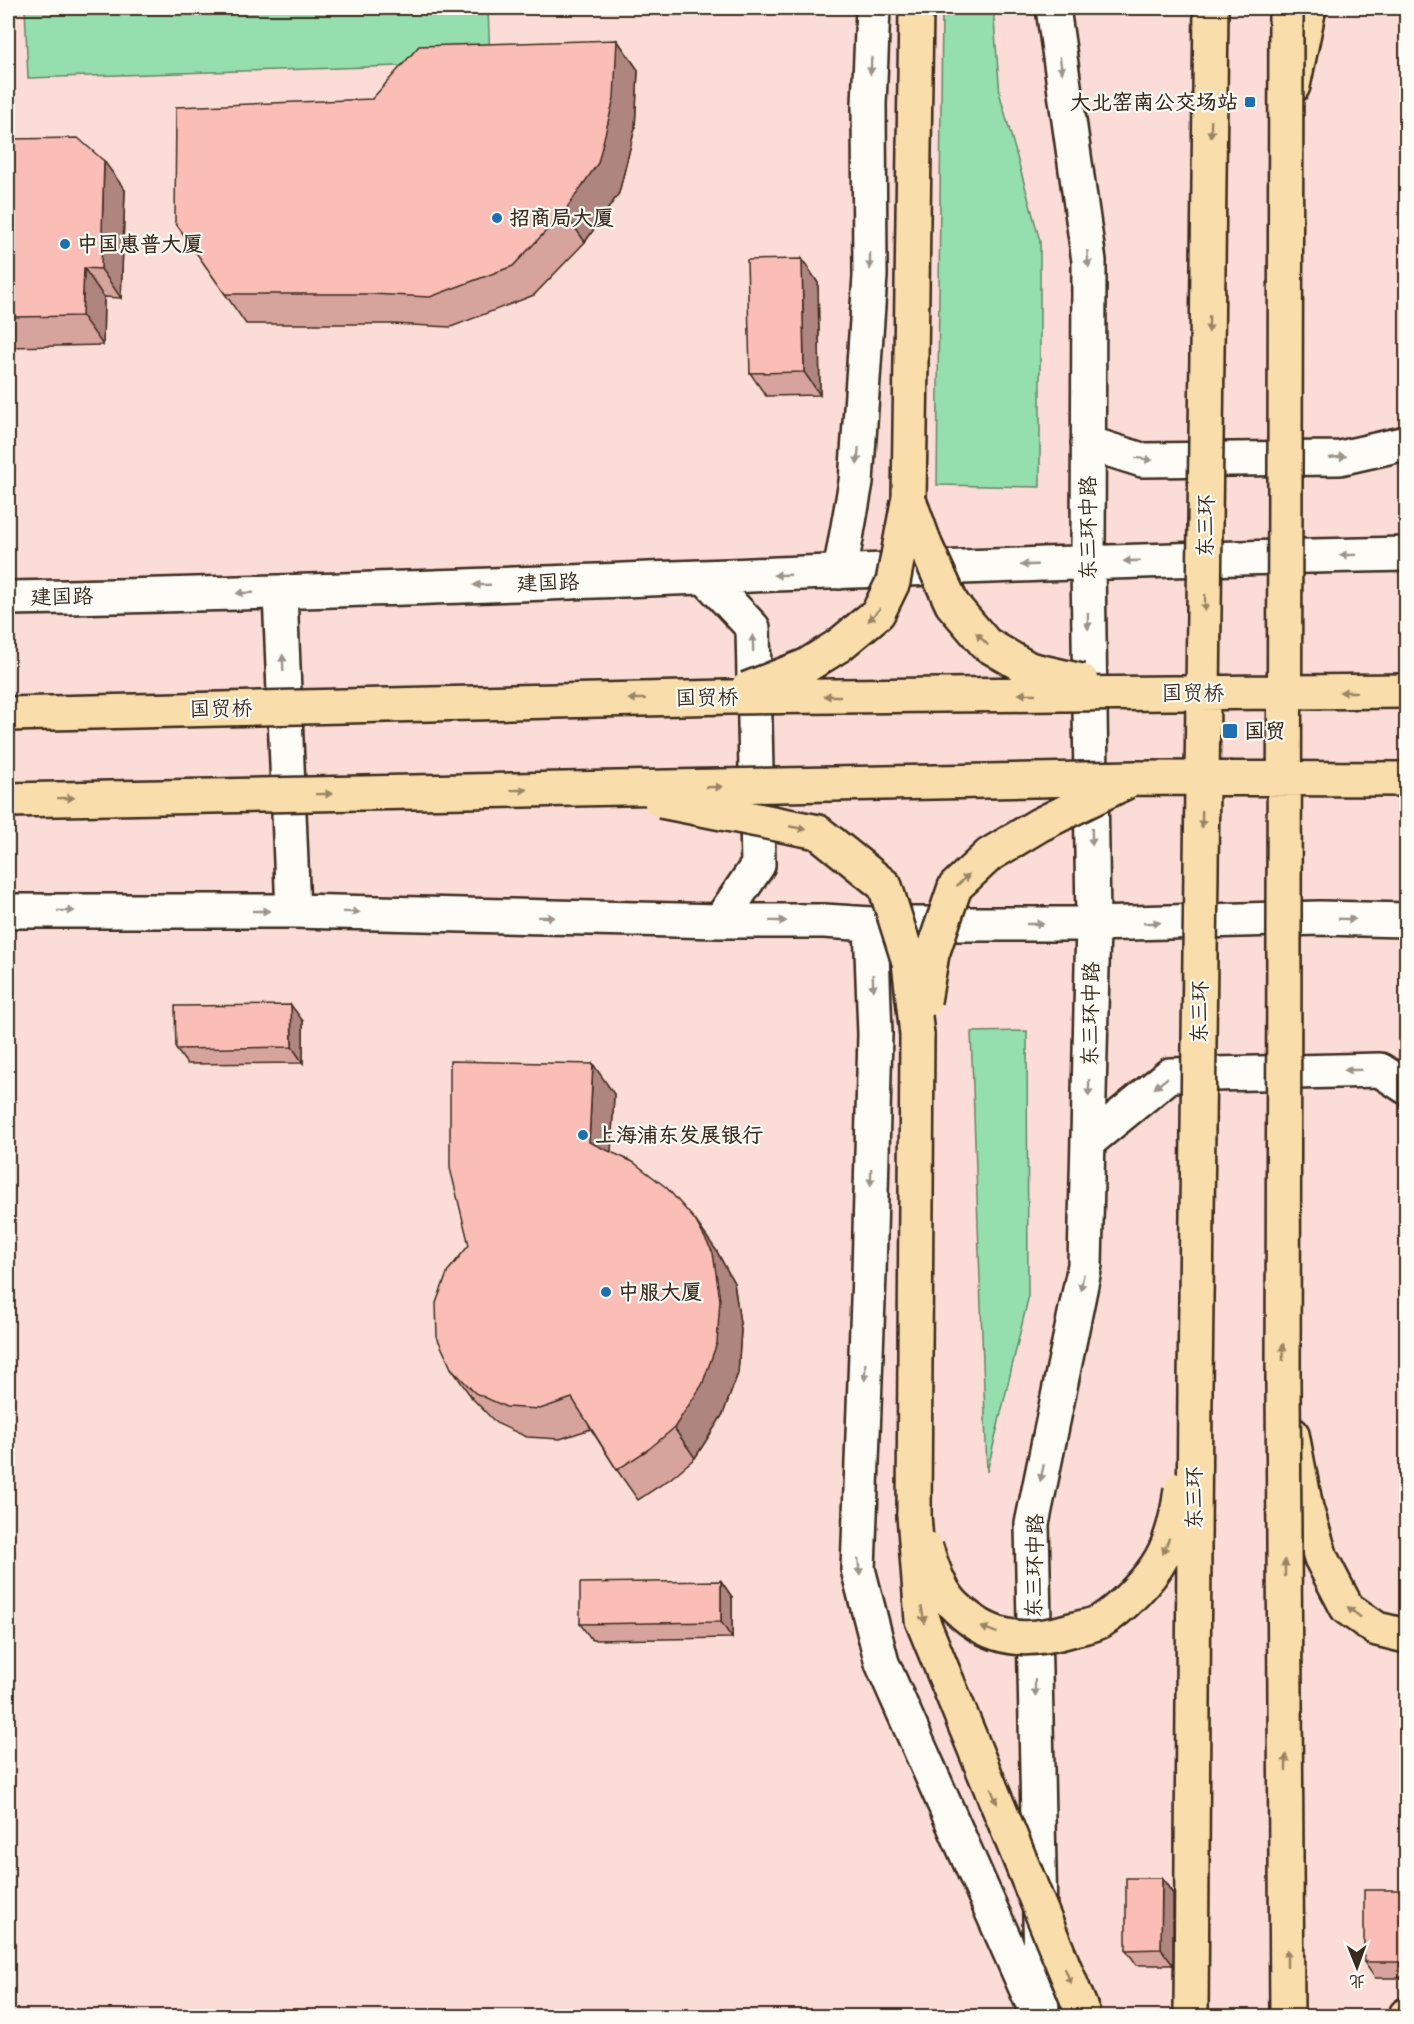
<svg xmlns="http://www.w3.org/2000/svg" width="1414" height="2024" viewBox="0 0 1414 2024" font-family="Pangolin,'LXGW WenKai TC',sans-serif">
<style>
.built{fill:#fbdcd6}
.green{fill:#95dead;stroke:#688466;stroke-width:1.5}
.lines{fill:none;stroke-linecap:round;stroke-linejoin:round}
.tertiary-casing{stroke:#3b2a1e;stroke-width:38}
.trunk-casing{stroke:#3b2a1e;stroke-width:38}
.tertiary{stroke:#fdfcf7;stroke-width:33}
.trunk{stroke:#f9deab;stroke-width:33}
.trunk-bridge-casing{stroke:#3b2a1e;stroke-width:38;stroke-linecap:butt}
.trunk-bridge{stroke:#f9deab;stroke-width:33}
.wall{fill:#d7a39d;stroke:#3b2a1e;stroke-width:1.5}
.shaded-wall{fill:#af857f;stroke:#3b2a1e;stroke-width:1.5}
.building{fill:#fabeb6;stroke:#3b2a1e;stroke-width:1.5}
.oneway{fill:#9c938a}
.oneway2{fill:#9a8464}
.poi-dot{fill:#1f6fb2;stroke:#fdfcf7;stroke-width:2}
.labels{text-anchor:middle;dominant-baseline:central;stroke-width:4.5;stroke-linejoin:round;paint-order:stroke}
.poi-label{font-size:21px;font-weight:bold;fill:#3b2a1e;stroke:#fdfcf7;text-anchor:start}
.street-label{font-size:21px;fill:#3b2a1e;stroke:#fdfcf7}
</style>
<rect width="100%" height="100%" fill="#fce9e4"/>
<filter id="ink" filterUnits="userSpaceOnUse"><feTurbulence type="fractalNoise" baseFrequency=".0167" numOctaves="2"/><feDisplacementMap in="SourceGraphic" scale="12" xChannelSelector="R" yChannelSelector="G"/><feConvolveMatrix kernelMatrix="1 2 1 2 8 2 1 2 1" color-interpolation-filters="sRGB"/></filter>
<g filter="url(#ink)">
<path class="built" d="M8 8H1406V2016H8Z"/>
<path class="green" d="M25 8H488L490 63 28 78Z
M942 8H993L1000 95 1040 241V487L937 485Z
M1027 1031 1028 1299 987 1472 971 1032Z"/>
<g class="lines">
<g class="tertiary-casing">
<path id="tertiary" d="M1088 443 1142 460 1340 458 1406 443
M840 572 856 482 870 276 869 104 873 8
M705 577 753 628 758 865 720 921
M280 593 293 911
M8 598C474 591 940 563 1406 554
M8 911H293L720 921H824L871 924H1093L1320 918 1406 920
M871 924 875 1034 869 1273 858 1569 882 1663 1036 2011
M1088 1142 1170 1075 1380 1070 1406 1087
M1042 2016 1032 1524 1085 1265 1093 924 1088 563 1089 261 1053 8"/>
</g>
<g class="trunk-casing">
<path id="trunk" d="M1293 86 1309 8
M909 500 916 8
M1292 1434 1306 1508 1321 1558 1347 1608 1377 1629 1406 1636
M914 1515 917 1035
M1406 2016V2015"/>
</g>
<use href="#tertiary" class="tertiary"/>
<use href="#trunk" class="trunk"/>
<g class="trunk-bridge-casing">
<path id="trunk-bridge" d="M1286 8 1283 1384 1287 2016
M909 500 926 547 952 604 986 644 1029 669 1082 681
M747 689 806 666 838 646 878 613 893 582 908 502
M8 714 728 697 1406 691
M8 800 1135 778 1406 779
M661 801 818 832 885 886 909 962 917 1035
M924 1001 932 954 955 887 989 855 1039 825 1126 782
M914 1515 922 1620 1084 2016
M926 1548C933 1569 940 1593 957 1608 992 1642 1027 1643 1071 1630 1080 1627 1093 1626 1101 1621 1121 1609 1150 1579 1161 1559 1173 1538 1178 1513 1181 1489
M1191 2016 1195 1386 1211 8"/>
</g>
<use href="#trunk-bridge" class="trunk-bridge"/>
</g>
<path class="wall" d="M617 40 638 70 635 128 619 193 585 242 534 295 451 327 392 324H246L175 222 372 99Z
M8 139 125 190 121 298 104 297 103 345 8 347Z
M802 259 818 283 820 395 766 396 750 373Z
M303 1021V1063L187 1064 176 1049Z
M614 1094 611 1152 716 1250 734 1283 741 1330 738 1373 723 1414 695 1458 670 1479 638 1500 617 1470 591 1429 560 1439 527 1437 496 1423 472 1398 451 1368Z
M721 1581 732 1597V1638L592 1640 580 1624Z
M1162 1878 1173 1894V1965H1137L1126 1950Z
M1407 1890V1978H1375L1364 1962Z"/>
<path class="shaded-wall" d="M617 40 638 70 635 128 619 193 585 242 564 212Z
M104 161 125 190 121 298 101 269Z
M802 259 818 283 820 395 804 372Z
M84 268 104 297 103 345 82 316Z
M291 1005 303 1021V1063L292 1047Z
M593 1064 614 1094 610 1172 589 1142Z
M695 1220 716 1250 734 1283 741 1330 738 1373 723 1414 695 1458 674 1428Z
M721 1581 732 1597V1638L721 1622Z
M1162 1878 1173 1894V1965L1161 1949Z"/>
<path class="building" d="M617 40 614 98 598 163 564 212 513 266 430 297 371 294H225L175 222 176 107 372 99 419 46Z
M78 138 104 161 101 269 84 268 82 316 8 317V139Z
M802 259 804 372 750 373 747 260Z
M291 1005 292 1047 176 1049 175 1006Z
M450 1061 593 1064 589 1142 633 1162 667 1188 695 1220 713 1253 720 1300 717 1343 702 1385 674 1428 649 1449 617 1470 572 1398 540 1409 506 1407 475 1393 451 1368 437 1337 436 1303 448 1271 469 1245 450 1168Z
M721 1581V1622L580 1624V1583Z
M1126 1878H1162L1161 1949 1126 1950Z
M1364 1890H1407V1962H1364Z"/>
<defs><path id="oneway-solid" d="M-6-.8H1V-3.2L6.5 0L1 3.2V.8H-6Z" transform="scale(1.5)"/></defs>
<g class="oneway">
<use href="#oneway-solid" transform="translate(1061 65) rotate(82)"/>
<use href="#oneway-solid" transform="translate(871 66) rotate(93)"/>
<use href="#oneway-solid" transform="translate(1088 259) rotate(85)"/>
<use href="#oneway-solid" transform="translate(870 261) rotate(90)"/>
<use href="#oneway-solid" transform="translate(858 456) rotate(94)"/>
<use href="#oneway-solid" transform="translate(1338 457) rotate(-6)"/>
<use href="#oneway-solid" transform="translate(1144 459) rotate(7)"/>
<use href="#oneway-solid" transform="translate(1348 555) rotate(179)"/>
<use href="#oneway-solid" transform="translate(1132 561) rotate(178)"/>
<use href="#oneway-solid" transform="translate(1029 565) rotate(178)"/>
<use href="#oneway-solid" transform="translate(782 575) rotate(178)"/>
<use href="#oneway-solid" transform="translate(482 585) rotate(178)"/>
<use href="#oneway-solid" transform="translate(245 593) rotate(178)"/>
<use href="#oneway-solid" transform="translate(1088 621) rotate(89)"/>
<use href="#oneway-solid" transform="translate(753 643) rotate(-91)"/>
<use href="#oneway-solid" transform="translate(283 663) rotate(-92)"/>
<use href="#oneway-solid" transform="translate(1092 837) rotate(89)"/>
<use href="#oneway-solid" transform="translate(66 911)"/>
<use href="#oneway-solid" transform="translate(261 911)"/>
<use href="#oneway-solid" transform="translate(351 912) rotate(1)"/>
<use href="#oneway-solid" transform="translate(546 917) rotate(1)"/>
<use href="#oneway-solid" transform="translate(1347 919) rotate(2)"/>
<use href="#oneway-solid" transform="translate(778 921) rotate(1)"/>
<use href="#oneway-solid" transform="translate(1152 923) rotate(-2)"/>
<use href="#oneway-solid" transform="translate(1035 924)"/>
<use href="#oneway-solid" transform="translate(873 983) rotate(88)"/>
<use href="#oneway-solid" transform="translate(1353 1070) rotate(179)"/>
<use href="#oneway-solid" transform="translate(1161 1083) rotate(141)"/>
<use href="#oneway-solid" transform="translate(1089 1088) rotate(91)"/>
<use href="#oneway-solid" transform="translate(871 1177) rotate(91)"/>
<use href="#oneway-solid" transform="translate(1082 1282) rotate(102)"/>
<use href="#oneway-solid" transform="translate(865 1372) rotate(92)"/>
<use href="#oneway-solid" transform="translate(1042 1473) rotate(102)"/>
<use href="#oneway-solid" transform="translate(859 1567) rotate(85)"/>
<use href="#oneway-solid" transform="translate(1035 1688) rotate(89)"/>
</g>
<g class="oneway2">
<use href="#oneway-solid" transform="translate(1211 129) rotate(91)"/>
<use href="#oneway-solid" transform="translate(1209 324) rotate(91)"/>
<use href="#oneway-solid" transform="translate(1205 603) rotate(91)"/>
<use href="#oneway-solid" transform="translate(874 615) rotate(133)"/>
<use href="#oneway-solid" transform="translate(982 639) rotate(-134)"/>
<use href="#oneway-solid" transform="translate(1348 692) rotate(180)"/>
<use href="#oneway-solid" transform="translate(1027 694) rotate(180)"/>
<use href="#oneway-solid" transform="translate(832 696) rotate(180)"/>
<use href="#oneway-solid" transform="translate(637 699) rotate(179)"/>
<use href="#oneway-solid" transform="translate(714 787) rotate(-1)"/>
<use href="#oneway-solid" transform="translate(519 790) rotate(-1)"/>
<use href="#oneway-solid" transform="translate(324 794) rotate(-1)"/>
<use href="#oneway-solid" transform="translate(66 798) rotate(-1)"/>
<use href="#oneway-solid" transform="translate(1202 819) rotate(91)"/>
<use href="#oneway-solid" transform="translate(798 828) rotate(11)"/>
<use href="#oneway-solid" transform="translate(963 880) rotate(-44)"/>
<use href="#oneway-solid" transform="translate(1283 1352) rotate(-90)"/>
<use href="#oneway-solid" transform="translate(1166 1546) rotate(111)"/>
<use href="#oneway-solid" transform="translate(1285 1568) rotate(-90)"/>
<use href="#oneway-solid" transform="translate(1354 1612) rotate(-142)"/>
<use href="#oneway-solid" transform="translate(923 1615) rotate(80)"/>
<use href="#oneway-solid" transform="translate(989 1630) rotate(-160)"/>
<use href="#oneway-solid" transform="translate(1286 1763) rotate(-90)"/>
<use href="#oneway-solid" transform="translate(994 1796) rotate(68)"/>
<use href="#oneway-solid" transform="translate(1287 1958) rotate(-90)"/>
<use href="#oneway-solid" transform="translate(1068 1976) rotate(68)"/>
</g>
</g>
<g class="poi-dot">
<rect x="1244" y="96" width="12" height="12" rx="3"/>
<circle cx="497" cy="218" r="6"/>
<circle cx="65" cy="244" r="6"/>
<rect x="1222" y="723" width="16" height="16" rx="3"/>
<circle cx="583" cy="1135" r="6"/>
<circle cx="606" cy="1292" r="6"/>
</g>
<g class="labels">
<g class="poi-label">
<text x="1238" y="102" text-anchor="end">大北窑南公交场站</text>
<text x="509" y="218">招商局大厦</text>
<text x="77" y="244">中国惠普大厦</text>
<text x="1244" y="731">国贸</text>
<text x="595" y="1135">上海浦东发展银行</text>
<text x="618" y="1292">中服大厦</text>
</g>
<g class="street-label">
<text transform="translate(1206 526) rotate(-89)">东三环</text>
<text transform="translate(1088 528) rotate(-90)">东三环中路</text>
<text transform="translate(548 583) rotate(-2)">建国路</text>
<text transform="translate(62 597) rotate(-1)">建国路</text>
<text x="1193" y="693">国贸桥</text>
<text transform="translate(707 698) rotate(-1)">国贸桥</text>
<text transform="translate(221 709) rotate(-1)">国贸桥</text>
<text transform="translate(1200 1012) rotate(-89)">东三环</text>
<text transform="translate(1091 1014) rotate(-89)">东三环中路</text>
<text transform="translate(1194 1498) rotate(-90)">东三环</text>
<text transform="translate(1035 1566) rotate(-89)">东三环中路</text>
</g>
</g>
<rect width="1414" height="2024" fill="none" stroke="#fdfcf7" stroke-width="30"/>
<rect x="15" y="15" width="1384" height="1994" fill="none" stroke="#3b2a1e" stroke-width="2" filter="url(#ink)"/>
<g transform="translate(1357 1967) rotate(179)" stroke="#fdfcf7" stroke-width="4.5" paint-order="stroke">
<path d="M0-4.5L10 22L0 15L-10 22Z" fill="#3b2a1e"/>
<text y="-9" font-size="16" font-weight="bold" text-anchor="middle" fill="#3b2a1e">北</text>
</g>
</svg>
